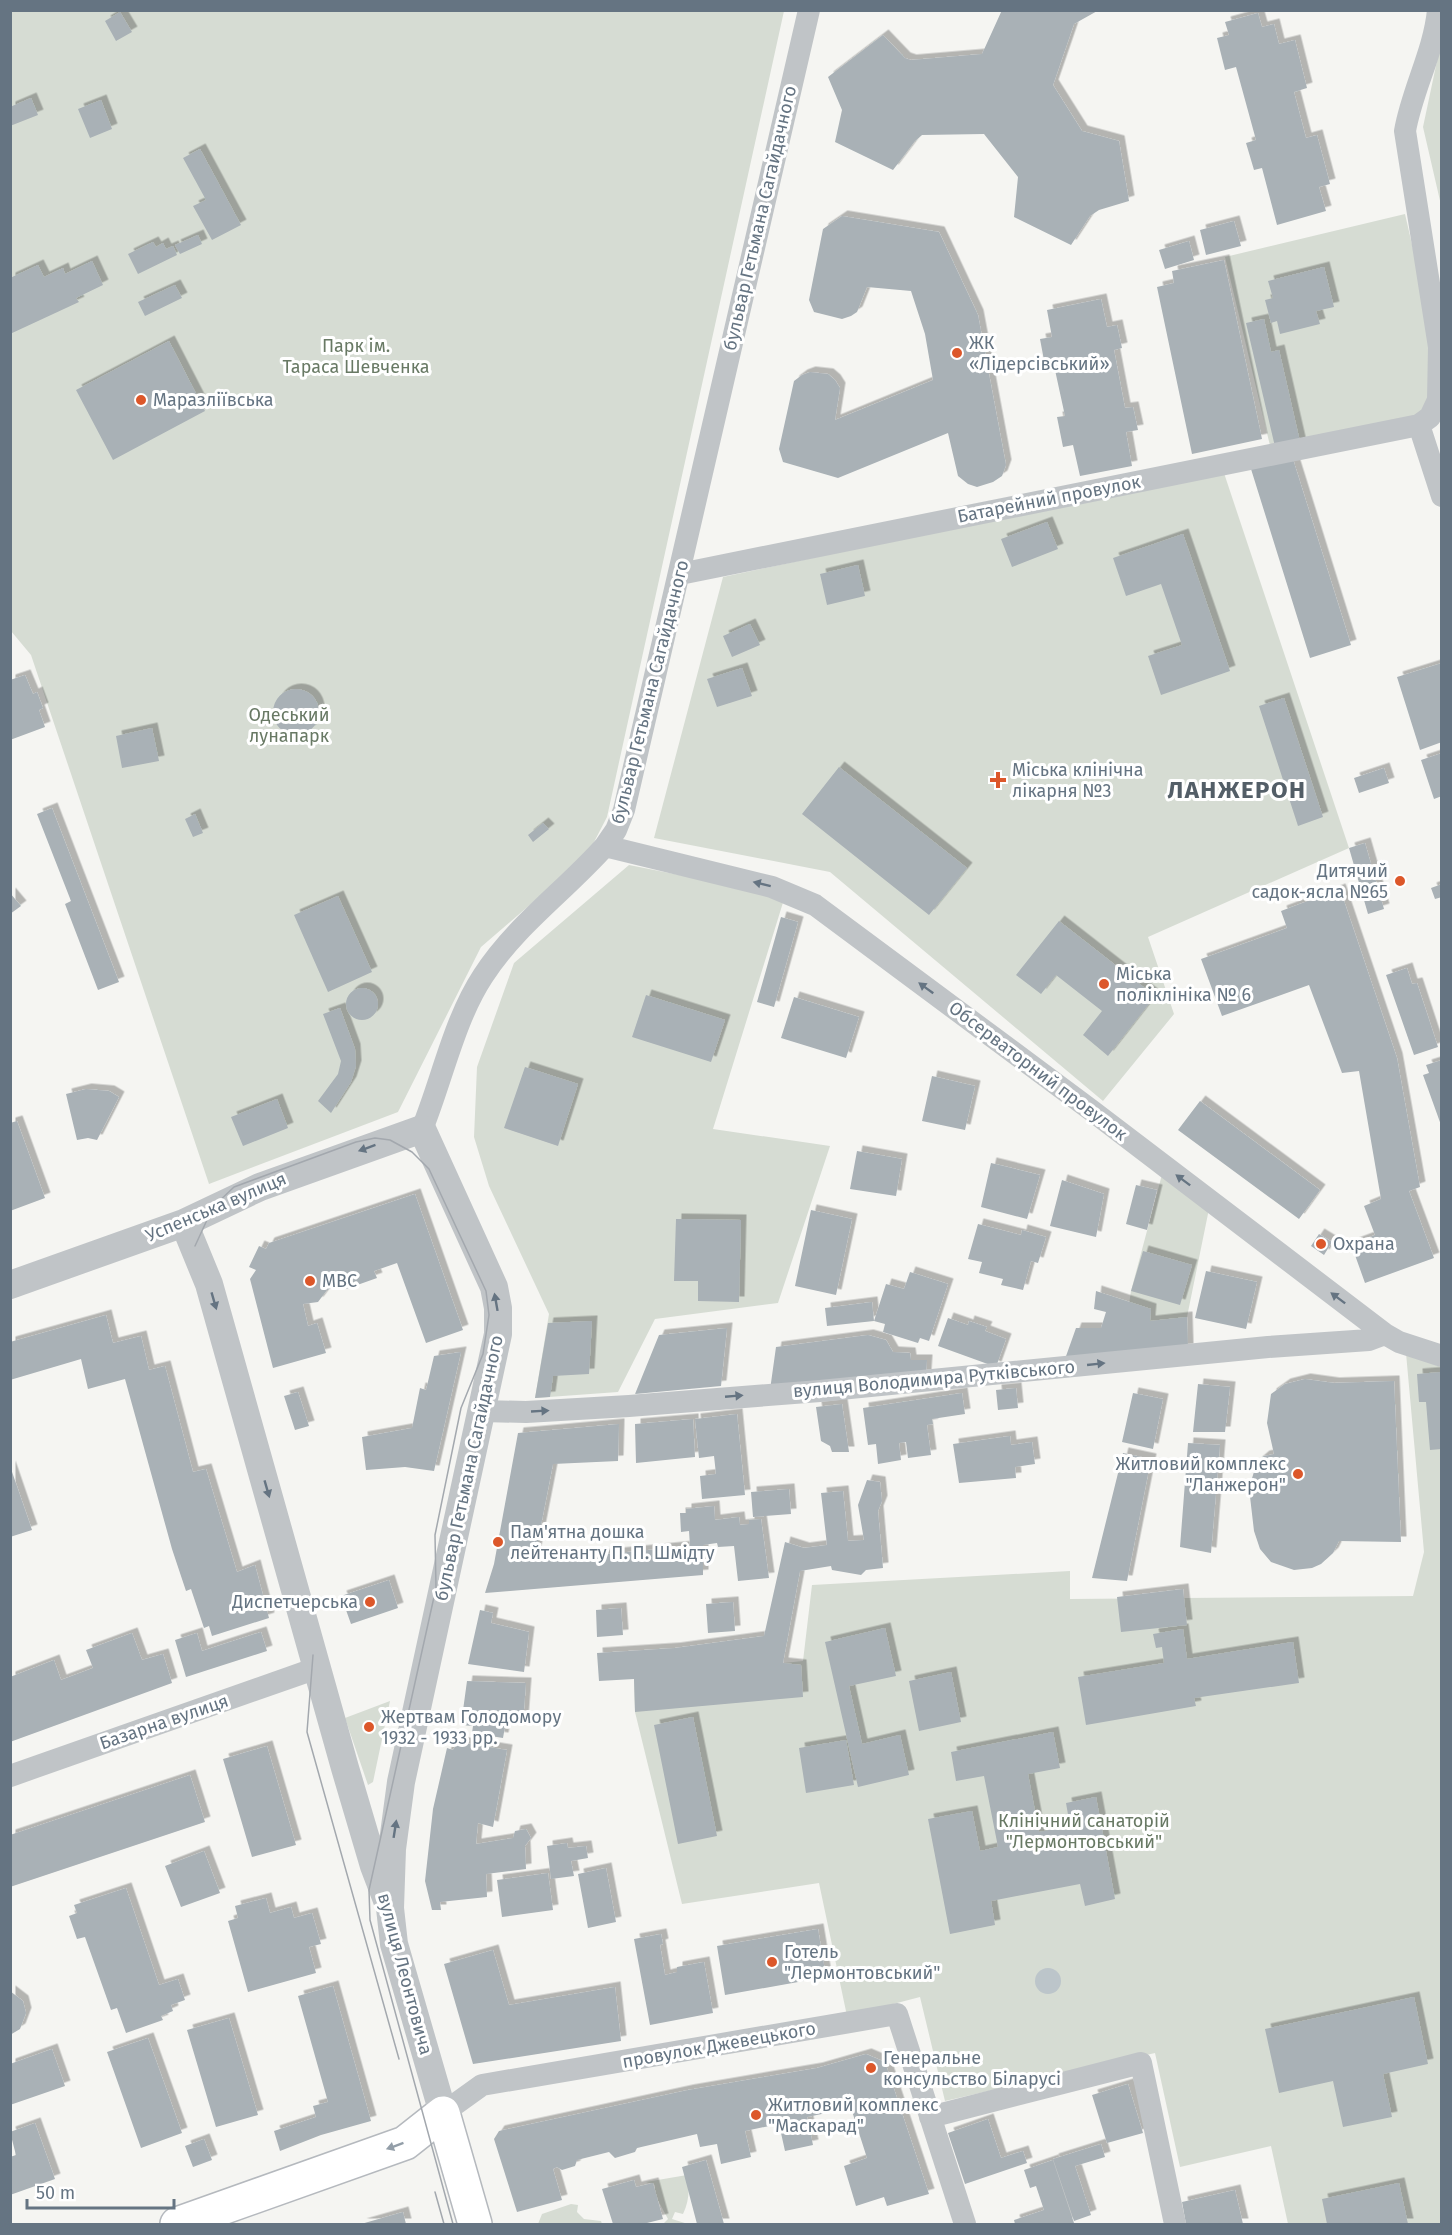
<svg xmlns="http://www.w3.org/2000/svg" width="1452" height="2235" viewBox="0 0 1452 2235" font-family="'Fira Sans',sans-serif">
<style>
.green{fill:#d6dcd3}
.water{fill:#bcc5ca}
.building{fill:#a9b1b6;filter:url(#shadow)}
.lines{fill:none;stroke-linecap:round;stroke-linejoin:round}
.secondary-casing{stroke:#b5b9be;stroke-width:36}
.minor{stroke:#c0c4c7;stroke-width:22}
.tertiary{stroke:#c0c4c7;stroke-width:28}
.secondary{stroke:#fff;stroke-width:33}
.tram{stroke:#a3a8ae;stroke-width:1.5}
.oneway{fill:#657482}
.oneway2{fill:#939ea8}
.poi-dot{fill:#dc572a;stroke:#fff;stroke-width:2}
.labels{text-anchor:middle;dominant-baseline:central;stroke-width:6;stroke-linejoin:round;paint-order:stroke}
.street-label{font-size:18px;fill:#657482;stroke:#fff}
.poi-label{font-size:18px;fill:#657482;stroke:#fff;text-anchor:start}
.park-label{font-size:18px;fill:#687964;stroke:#fff}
.district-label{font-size:24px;font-weight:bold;letter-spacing:1.5px;fill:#535e67;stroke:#fff}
</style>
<defs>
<filter id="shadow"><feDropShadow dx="5.5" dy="-5.5" stdDeviation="0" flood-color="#0004"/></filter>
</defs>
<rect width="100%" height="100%" fill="#f5f5f2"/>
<path class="green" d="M10 11H784L607 817 593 844 568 872 481 947 398 1112 209 1184 31 655 11 631Z
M1441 42V205L1423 127Z
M1405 214 1441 371V421L1272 454 1225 257Z
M1223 470 1349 848 1148 937 1174 1014 1103 1101 830 872 654 838 723 577Z
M629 865 785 896 713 1129 830 1146 778 1303 655 1319 618 1392 535 1398 549 1314 489 1186 474 1137 477 1067 514 963Z
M1164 1167 1210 1204 1187 1317 1188 1353 1122 1352 1131 1291Z
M1406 1353 1441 1367V2224H1288L1271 2146 1180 2167 1155 2053 945 2101 920 1997 847 2016 819 1883 682 1904 635 1712 634 1679 803 1661 812 1585 1070 1571V1599L1413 1596 1424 1552Z
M390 1701 373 1782 368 1785 345 1718Z
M687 2175C690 2188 689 2202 683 2214L675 2212 672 2219 688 2224H663L668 2219 654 2193 655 2185 646 2182Z
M571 2204 578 2205 577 2212 584 2219 601 2221 602 2224H538L542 2214Z"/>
<path class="water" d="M1035 1981a13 13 0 1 1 26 0a13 13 0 1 1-26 0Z"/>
<path class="building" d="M1002 10H1099L1074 24 1053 85 1082 131 1119 141 1129 201 1099 210 1090 216 1071 245 1014 217 1018 177 984 134 922 135 915 141 893 170 835 142 842 110 828 77 883 35 905 58 911 60 982 54Z
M120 12 132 32 116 41 105 21Z
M1258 13 1262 27 1274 24 1279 44 1295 40 1307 88 1294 92 1306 138 1317 135 1330 184 1319 187 1326 211 1277 225 1262 168 1254 170 1246 143 1256 140 1236 67 1225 70 1217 38 1229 35 1225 22Z
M31 98 38 115 10 126V107Z
M101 100 112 129 90 138 78 109Z
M200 149 241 225 212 240 193 206 206 200 183 158Z
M842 216 939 232 978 315 1006 465 1002 476 993 482 977 487 968 484 958 476 948 433 838 478 783 462 779 449 794 381 802 375 810 372 828 374 835 380 840 388 835 420 933 380 925 334 911 291 867 287 857 312 851 316 842 319 814 312 809 300 823 229Z
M1234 221 1241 246 1206 255 1200 230Z
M198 235 202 244 180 254 175 245Z
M1189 241 1194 260 1165 269 1159 250Z
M153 242 156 247 163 243 166 249 173 246 177 255 138 274 128 254Z
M1224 260 1262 439 1192 454 1157 287 1174 283 1172 271Z
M92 261 103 285 76 298 79 302 10 334V278L38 265 44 277 63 268 65 274Z
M1324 267 1334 307 1316 311 1320 324 1280 334 1277 321 1271 323 1265 300 1273 298 1268 281Z
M175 285 182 298 145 316 138 302Z
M1101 299 1107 327 1117 325 1122 348 1114 350 1125 408 1133 407 1138 430 1126 432 1132 466 1080 476 1073 445 1063 447 1057 417 1065 416 1055 370 1046 371 1040 339 1052 337 1047 310Z
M1264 319 1271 352 1279 350 1301 446 1276 451 1246 323Z
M169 341 205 411 113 460 76 390Z
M1292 456 1351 645 1310 658 1251 469Z
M1047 522 1058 549 1012 567 1001 539Z
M1183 534 1230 671 1161 695 1148 656 1182 645 1161 584 1126 596 1113 558Z
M858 565 865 596 827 605 820 574Z
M750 624 760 645 732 657 723 636Z
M1442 663V742L1420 750 1397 677Z
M742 668 752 696 717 707 707 679Z
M25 675 33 694 37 692 43 708 39 710 45 727 10 740V680Z
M273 712a23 23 0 1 1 46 0a23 23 0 1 1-46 0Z
M1284 698 1323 817 1298 826 1259 706Z
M152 728 159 761 122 768 116 736Z
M1442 753V796L1434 799 1421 760Z
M839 767 967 868 929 915 802 814Z
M1384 768 1389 783 1359 793 1354 778Z
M52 808 119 982 98 990 65 904 71 901 37 814Z
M195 814 203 833 193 837 185 819Z
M543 823 549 829 533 842 528 835Z
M1365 843 1384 909 1368 914 1349 848Z
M1442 884V897L1435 899 1431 888Z
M1340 889 1397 1058 1420 1187 1409 1191 1434 1258 1365 1283 1351 1244 1375 1235 1364 1206 1381 1199 1359 1071 1342 1073 1309 985 1222 1016 1201 959 1287 928 1281 911Z
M10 893 21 906 10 914Z
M338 896 372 972 328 992 294 915Z
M781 917 798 922 774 1007 757 1002Z
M1059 921 1155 996 1108 1056 1083 1035 1102 1011 1056 975 1041 994 1016 975Z
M1407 968 1412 984 1417 983 1438 1047 1414 1055 1386 975Z
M346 1004a16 16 0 1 1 32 0a16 16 0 1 1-32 0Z
M646 995 725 1020 711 1062 632 1037Z
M794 997 859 1017 846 1058 781 1038Z
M340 1008 355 1049 356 1066 351 1082 331 1113 318 1101 338 1074 341 1061 323 1014Z
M1442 1060V1125H1441L1423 1075 1429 1073 1426 1065Z
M525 1067 578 1084 558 1146 504 1128Z
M932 1076 975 1086 965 1130 922 1121Z
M86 1089 109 1091 119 1097 97 1140 88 1138 77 1140 66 1094Z
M277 1099 288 1128 243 1146 231 1117Z
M1200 1101 1320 1190 1299 1219 1178 1130Z
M17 1121 45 1198 10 1211V1123Z
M857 1151 902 1159 896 1196 850 1189Z
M991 1163 1040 1175 1027 1219 981 1207Z
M1062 1180 1104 1194 1096 1237 1050 1226Z
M1136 1185 1157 1190 1147 1230 1126 1224Z
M415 1194 463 1330 426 1343 397 1263 374 1271 377 1278 346 1289 344 1283 327 1290 318 1302 303 1304 308 1326 317 1323 326 1353 273 1368 250 1279 256 1270 249 1267 259 1246 266 1249 269 1243Z
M811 1210 852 1219 836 1295 795 1286Z
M676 1219 741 1220 739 1302 698 1301V1281H674Z
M978 1224 1021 1235 1022 1230 1046 1237 1038 1263 1031 1261 1023 1290 1001 1285 1003 1279 979 1273 982 1262 968 1259Z
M1319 1234 1332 1242 1324 1255 1311 1246Z
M1143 1251 1192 1265 1180 1305 1131 1291Z
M1206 1271 1257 1282 1246 1329 1195 1318Z
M910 1272 948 1284 929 1341 920 1338 918 1343 883 1332 885 1324 874 1321 827 1326 825 1308 872 1302 874 1321 886 1284 904 1289Z
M1096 1291 1151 1309 1150 1321 1187 1317 1188 1349 1065 1359 1076 1328H1101L1106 1312 1094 1309Z
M106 1315 113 1343 141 1336 149 1370 165 1366 193 1472 206 1469 237 1572 255 1565 269 1618 212 1636 209 1626 204 1628 191 1589 186 1591 172 1549 125 1379 88 1389 81 1359 10 1380V1342Z
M948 1318 968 1325 969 1321 987 1327 985 1331 1006 1339 996 1367 938 1346Z
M592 1321 589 1374 553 1376 550 1397 535 1398 548 1323Z
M727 1328 721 1386 635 1394 659 1335Z
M868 1335 886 1340 893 1352 910 1353 911 1360H927L926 1375 770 1390 776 1347Z
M461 1352 434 1471 405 1467 366 1470 362 1437 412 1428 420 1388 426 1390 434 1356Z
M1442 1372V1449L1430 1450 1426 1402H1419L1417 1374Z
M1305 1379 1334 1383 1394 1381 1401 1542 1339 1541 1333 1553 1321 1564 1312 1568 1294 1570 1271 1562 1260 1549 1254 1531 1249 1488 1257 1462 1264 1456 1274 1454 1267 1423 1271 1394 1285 1384Z
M1198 1384 1230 1387 1225 1432H1193Z
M1016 1388 1018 1408 998 1410 996 1390Z
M298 1392 309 1426 295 1430 284 1396Z
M962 1393 965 1414 932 1419 933 1424 927 1425 931 1455 908 1458 906 1442 899 1443 901 1460 878 1464 876 1444 868 1445 863 1408Z
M1133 1393 1163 1399 1153 1449 1122 1442Z
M842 1404 849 1452H832L830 1446 821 1441 816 1407Z
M737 1414 745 1495 702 1499 700 1476 716 1474 714 1456 699 1458 695 1419Z
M693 1419 695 1457 636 1463 635 1424Z
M619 1424 618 1461 553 1464 534 1561 690 1546 689 1531 681 1532 680 1513H686V1509L714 1506 715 1520 739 1517 740 1525 749 1524V1520L761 1519 769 1578 738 1581 734 1546 718 1547 717 1543 703 1545V1575L485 1593 494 1564 518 1433Z
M1010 1436 1011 1445 1032 1442 1035 1464 1015 1467 1016 1478 959 1483 953 1444Z
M1188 1443 1220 1445 1211 1553 1180 1547Z
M1123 1453 1151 1459 1127 1581 1092 1578Z
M10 1466 32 1530 10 1537Z
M867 1480 880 1482 882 1501 878 1511 883 1568 866 1570 861 1575 832 1570 831 1566 800 1571 783 1663 801 1665 803 1697 635 1712 634 1679 599 1681 597 1653 675 1648 764 1636 785 1542 804 1548 827 1545 821 1493 843 1491 848 1541 864 1540 858 1505Z
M789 1489 791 1514 753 1517 751 1492Z
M389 1580 398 1608 351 1624 341 1596Z
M1183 1589 1187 1625 1121 1632 1117 1597Z
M733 1602 735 1631 708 1633 706 1604Z
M621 1608 623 1635 597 1637 596 1610Z
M480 1610 493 1613 491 1623 529 1632 524 1672 468 1664Z
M885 1628 896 1676 849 1686 862 1744 900 1735 909 1775 858 1787 825 1642Z
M1183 1629 1187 1659 1293 1642 1299 1683 1194 1698 1196 1706 1086 1725 1078 1677 1164 1663 1162 1647 1156 1648 1153 1634Z
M261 1632 267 1651 186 1677 175 1640 197 1633 202 1651Z
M132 1633 142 1660 163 1654 172 1683 10 1742V1677L54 1660 61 1680 93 1668 86 1650Z
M951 1672 961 1722 919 1731 909 1681Z
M467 1681 526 1683 523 1722 506 1721 503 1738 472 1733 473 1726 461 1725Z
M693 1717 717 1836 678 1844 654 1725Z
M1053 1732 1060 1768 1028 1774 1039 1832 1070 1826 1066 1803 1096 1797 1115 1899 1085 1906 1080 1884 991 1901 995 1925 950 1934 928 1819 972 1811 980 1851 998 1847 984 1776 956 1781 951 1752Z
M846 1740 854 1785 806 1793 799 1748Z
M458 1742 507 1750 493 1827 478 1823 476 1844 513 1838 515 1831 526 1829 531 1838 525 1846 526 1869 486 1874 487 1897 440 1902 441 1910H432L425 1881 433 1809 447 1748 453 1750Z
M267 1746 296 1845 252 1857 223 1759Z
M190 1775 205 1822 10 1887V1835Z
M567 1843 568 1848 586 1846 588 1858 571 1861 574 1876 551 1879 547 1846Z
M204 1851 220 1893 181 1907 165 1866Z
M606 1868 616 1922 588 1928 578 1874Z
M548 1873 553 1910 502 1917 497 1880Z
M126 1888 159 1985 178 1979 185 2000 171 2005 173 2011 161 2016 163 2020 126 2033 117 2008 111 2010 85 1937 77 1939 69 1916 77 1913 74 1905Z
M266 1898 270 1913 291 1907 294 1918 312 1913 321 1944 309 1947 316 1973 248 1992 228 1921 238 1918 235 1906Z
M818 1929 826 1977 725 1995 717 1946Z
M661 1934 663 1944 660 1945 665 1975 677 1972V1967L704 1962 713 2013 650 2025 634 1939Z
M493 1950 509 2005 615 1987 621 2041 473 2064 444 1964Z
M333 1986 371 2121 321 2135 280 2151 274 2131 316 2117 313 2106 328 2102 298 1996Z
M10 1991 23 2001 26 2013 20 2029 10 2035Z
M1414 1997 1428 2064 1383 2074 1392 2117 1343 2127 1333 2081 1279 2093 1265 2029Z
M229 2018 258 2115 216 2127 187 2030Z
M148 2038 182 2133 141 2148 107 2052Z
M52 2049 65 2086 10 2105V2064Z
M866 2054 885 2062 929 2194 887 2206 884 2197 856 2206 844 2166 867 2158 851 2108 807 2117 813 2145 785 2151 779 2124 745 2131 751 2157 721 2164 717 2144 700 2147 697 2134 637 2148 635 2152 615 2158 609 2152 577 2160 575 2166 562 2170 557 2167 553 2169 562 2200 517 2212 494 2139 499 2131 688 2090 817 2068Z
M1128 2084 1143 2133 1107 2143 1092 2095Z
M988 2119 1001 2158 1023 2151 1027 2163 965 2184 948 2133Z
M35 2123 55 2179 10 2195V2157L16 2155 10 2132Z
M204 2139 212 2160 193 2167 185 2146Z
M1101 2144 1105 2157 1075 2166 1091 2215 1074 2221 1053 2159Z
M706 2160 724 2224H697L682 2167Z
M1053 2160 1074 2223 1015 2224 1014 2220 1044 2210 1036 2186 1030 2188 1024 2170Z
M634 2180 636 2187 653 2183 663 2219 643 2224H613L602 2189Z
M1399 2183 1408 2224H1327L1322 2199Z
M1235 2190 1243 2224H1186L1182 2202Z
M403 2212 406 2224H361Z"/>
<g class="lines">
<g class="secondary-casing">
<path id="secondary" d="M177 2224 405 2143 443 2113 475 2224"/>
</g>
<path class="minor" d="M1419 425 1442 496
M680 574 1419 425 1430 417 1438 400 1439 347 1405 131C1412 90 1434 52 1438 10
M605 846 772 887 815 905 1091 1110 1385 1334 1399 1342 1442 1356
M422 1129C442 1080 454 1020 483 976 516 925 565 891 605 846L616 830 624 810 809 10
M482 1411 526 1412 629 1406 820 1391 1268 1347 1369 1340 1385 1334
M10 1776 317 1668
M443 2113 482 2085 897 2014 965 2224
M930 2117 1141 2063 1175 2224"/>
<path class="tertiary" d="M184 1223 209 1284 345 1768 374 1866 390 1908 394 1944 443 2113
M10 1285 184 1223 260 1187 422 1129 494 1287 498 1308V1334L401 1782 392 1849 390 1908"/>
<use href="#secondary" class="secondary"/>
<path class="tram" d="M195 1246 213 1207 234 1187 356 1142 375 1138 390 1140 412 1152 429 1169 486 1291 489 1315 483 1354 461 1408 435 1535 436 1588 369 1890 370 1920 453 2224
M313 1655 307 1732 399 2059
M435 2192 444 2224"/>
</g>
<defs><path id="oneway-solid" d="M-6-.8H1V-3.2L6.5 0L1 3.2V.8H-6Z" transform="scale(1.5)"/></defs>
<g class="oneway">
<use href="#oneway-solid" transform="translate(762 884) rotate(-166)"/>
<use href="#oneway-solid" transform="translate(926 988) rotate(-144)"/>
<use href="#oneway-solid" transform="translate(367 1148) rotate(160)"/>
<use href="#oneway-solid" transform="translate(1183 1180) rotate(-143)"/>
<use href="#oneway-solid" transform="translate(1338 1298) rotate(-143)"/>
<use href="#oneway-solid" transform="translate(214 1301) rotate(74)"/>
<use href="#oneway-solid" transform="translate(496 1302) rotate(-100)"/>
<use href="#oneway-solid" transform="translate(1096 1364) rotate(-6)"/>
<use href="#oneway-solid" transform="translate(734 1396) rotate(-5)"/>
<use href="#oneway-solid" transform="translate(540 1411) rotate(-3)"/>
<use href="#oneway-solid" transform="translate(267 1489) rotate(74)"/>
<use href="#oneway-solid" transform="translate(395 1829) rotate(-81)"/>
</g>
<use class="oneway2" href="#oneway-solid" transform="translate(395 2146) rotate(160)"/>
<g class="poi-dot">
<circle cx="957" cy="353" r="6"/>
<circle cx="141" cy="400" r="6"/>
<path d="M995 771h6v6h6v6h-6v6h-6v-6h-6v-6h6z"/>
<circle cx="1400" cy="881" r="6"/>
<circle cx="1104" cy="984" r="6"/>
<circle cx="1321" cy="1244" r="6"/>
<circle cx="310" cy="1281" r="6"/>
<circle cx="1298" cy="1474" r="6"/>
<circle cx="498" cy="1542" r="6"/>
<circle cx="370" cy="1602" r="6"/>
<circle cx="369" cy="1727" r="6"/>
<circle cx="772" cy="1962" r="6"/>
<circle cx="871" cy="2068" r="6"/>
<circle cx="756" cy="2115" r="6"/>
</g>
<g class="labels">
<g class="street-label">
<text transform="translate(760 218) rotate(-77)">бульвар Гетьмана Сагайдачного</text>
<text transform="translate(1049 499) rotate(-11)">Батарейний провулок</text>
<text transform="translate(650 692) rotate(-76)">бульвар Гетьмана Сагайдачного</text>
<text transform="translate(1038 1071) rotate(37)">Обсерваторний провулок</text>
<text transform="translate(216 1207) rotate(-23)">Успенська вулиця</text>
<text transform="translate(934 1379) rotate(-5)">вулиця Володимира Рутківського</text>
<text transform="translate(469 1468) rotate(-78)">бульвар Гетьмана Сагайдачного</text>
<text transform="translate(164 1722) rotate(-19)">Базарна вулиця</text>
<text transform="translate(405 1974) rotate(75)">вулиця Леонтовича</text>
<text transform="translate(719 2045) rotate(-10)">провулок Джевецького</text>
</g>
<g class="poi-label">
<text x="969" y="343">ЖК<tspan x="969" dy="21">«Лідерсівський»</tspan></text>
<text x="153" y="400">Маразліївська</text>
<text x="1012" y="770">Міська клінічна<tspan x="1012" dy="21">лікарня №3</tspan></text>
<text x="1388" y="871" text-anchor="end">Дитячий<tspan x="1388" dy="21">садок-ясла №65</tspan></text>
<text x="1116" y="974">Міська<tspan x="1116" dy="21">поліклініка № 6</tspan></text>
<text x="1333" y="1244">Охрана</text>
<text x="322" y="1281">МВС</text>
<text x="1286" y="1464" text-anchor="end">Житловий комплекс<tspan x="1286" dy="21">"Ланжерон"</tspan></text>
<text x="510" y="1532">Пам'ятна дошка<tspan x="510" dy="21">лейтенанту П. П. Шмідту</tspan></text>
<text x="358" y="1602" text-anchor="end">Диспетчерська</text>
<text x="381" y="1717">Жертвам Голодомору<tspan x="381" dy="21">1932 - 1933 рр.</tspan></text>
<text x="784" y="1952">Готель<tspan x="784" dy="21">"Лермонтовський"</tspan></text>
<text x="883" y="2058">Генеральне<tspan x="883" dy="21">консульство Біларусі</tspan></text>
<text x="768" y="2105">Житловий комплекс<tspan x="768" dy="21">"Маскарад"</tspan></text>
</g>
<g class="park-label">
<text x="356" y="346">Парк ім.<tspan x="356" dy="21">Тараса Шевченка</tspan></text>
<text x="289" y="715">Одеський<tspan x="289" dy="21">лунапарк</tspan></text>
<text x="1084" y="1821">Клінічний санаторій<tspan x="1084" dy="21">"Лермонтовський"</tspan></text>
</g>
<g class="district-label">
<text x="1237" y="790">ЛАНЖЕРОН</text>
</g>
</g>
<rect width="1452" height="2235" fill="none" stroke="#657482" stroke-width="24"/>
<path d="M27 2199v9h147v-9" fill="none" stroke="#657482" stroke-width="3"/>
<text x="36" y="2199" font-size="18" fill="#657482" stroke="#ffffff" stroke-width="4.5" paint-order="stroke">50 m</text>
</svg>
